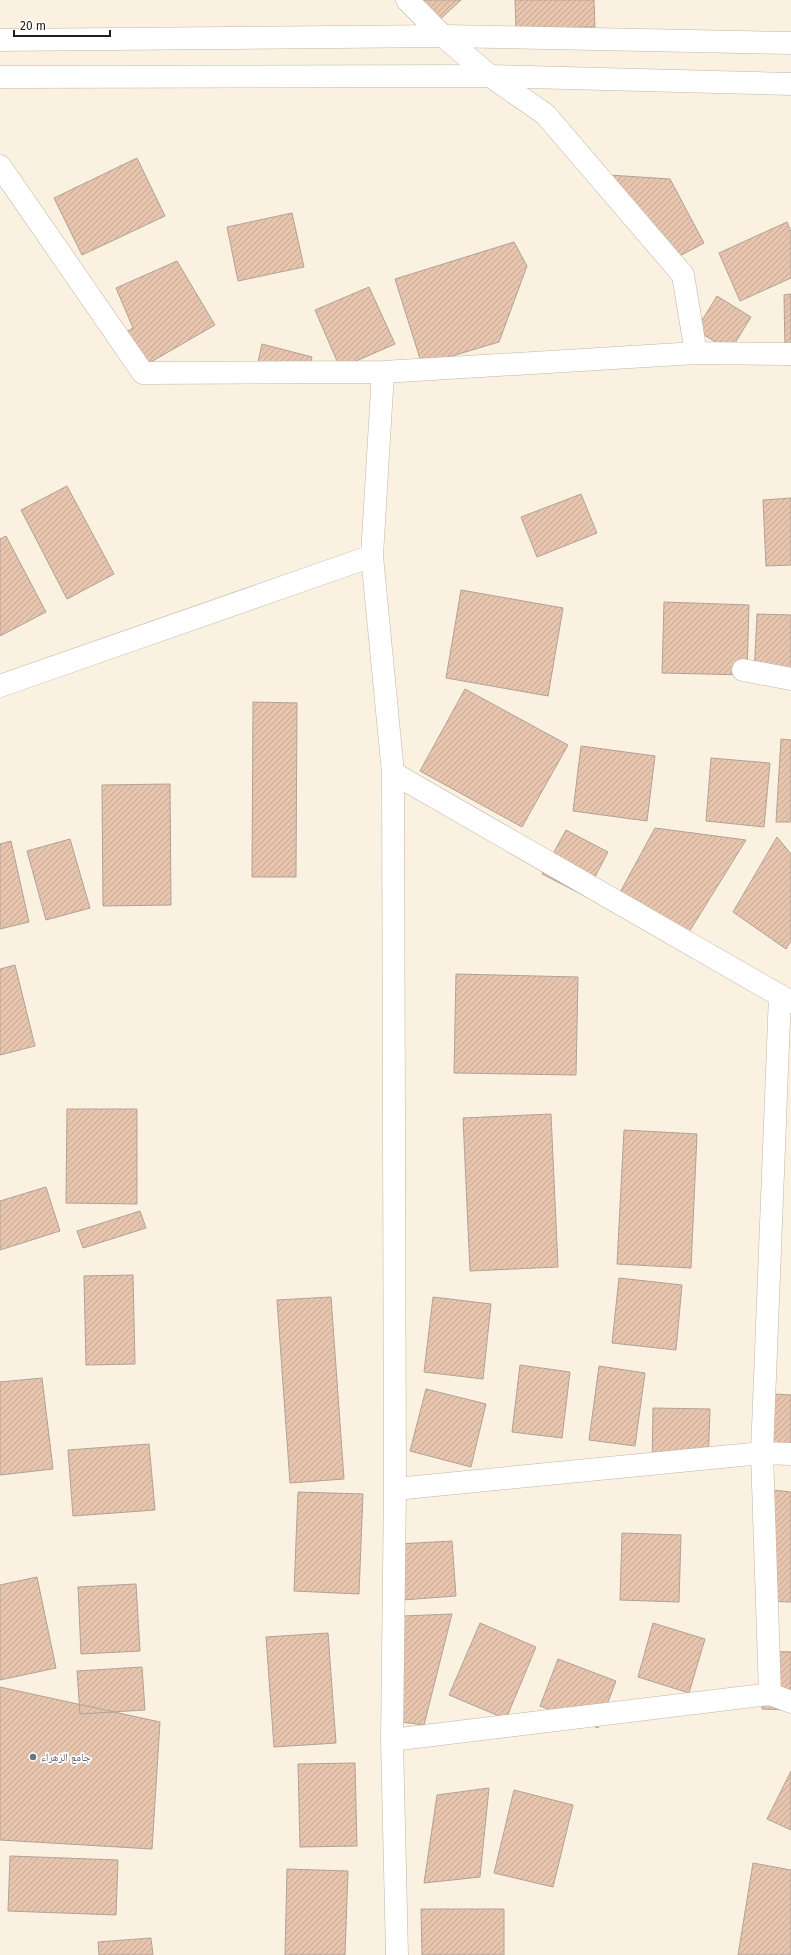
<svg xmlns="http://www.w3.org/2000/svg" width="791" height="1955" viewBox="0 0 791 1955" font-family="'Fira Sans','Noto Naskh Arabic',sans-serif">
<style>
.building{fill:url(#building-hatch);stroke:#b2a297}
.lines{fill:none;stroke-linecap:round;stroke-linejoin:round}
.minor-casing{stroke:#c0b6a6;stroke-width:23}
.tertiary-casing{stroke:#c0b6a6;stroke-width:23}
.minor{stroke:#fff;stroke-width:22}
.tertiary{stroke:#fff;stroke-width:22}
.worship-dot{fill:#6b7280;stroke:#fff;stroke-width:1.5}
.labels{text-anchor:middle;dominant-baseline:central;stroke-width:3.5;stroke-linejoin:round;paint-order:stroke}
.worship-label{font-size:11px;fill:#5b616d;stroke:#fff;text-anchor:start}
</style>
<defs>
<pattern id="building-hatch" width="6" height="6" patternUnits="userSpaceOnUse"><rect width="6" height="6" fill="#e6c4ad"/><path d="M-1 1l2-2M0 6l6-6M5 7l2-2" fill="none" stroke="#c5a894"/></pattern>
</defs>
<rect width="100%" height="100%" fill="#fbf1e0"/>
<path class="building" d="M415 0H461L436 23Z
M515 0H594L595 27 516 29Z
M137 158 165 216 82 255 54 198Z
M609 175 670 179 704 243 661 266Z
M292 213 304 267 238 281 227 227Z
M787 222 791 232V278L740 301 719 253Z
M514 242 527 266 499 342 422 365 395 279Z
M177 261 215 325 137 370 122 334 133 328 116 288Z
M369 287 395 344 340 368 315 310Z
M791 294V351H785L784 295Z
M717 296 751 317 730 351 696 330Z
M262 344 312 357 306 383 256 371Z
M67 486 114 574 67 599 21 510Z
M581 494 597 533 537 557 521 517Z
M791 498V565L766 566 763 500Z
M6 536 46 612 0 636V539Z
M461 590 563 608 548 696 446 678Z
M664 602 749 605 747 675 662 673Z
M757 614 791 615V678L754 676Z
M465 689 568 745 522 827 420 771Z
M253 702 297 703 296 877H252Z
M781 739 791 740V822H776Z
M581 746 655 756 647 821 573 811Z
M711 758 770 763 764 827 706 821Z
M170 784 171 905 103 906 102 785Z
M655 828 746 840 681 945 612 907Z
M566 830 608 852 585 896 542 874Z
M777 837 791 854V941L786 949 733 912Z
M70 839 90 908 46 920 27 851Z
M11 841 29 922 0 929V844Z
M15 965 35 1046 0 1055V969Z
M456 974 578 977 576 1075 454 1073Z
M67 1109H137V1204L66 1203Z
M551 1114 558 1267 470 1271 463 1118Z
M624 1130 697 1134 691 1268 617 1264Z
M46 1187 60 1231 0 1250V1201Z
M140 1211 146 1228 83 1248 77 1231Z
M133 1275 135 1364 86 1365 84 1276Z
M619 1278 682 1285 676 1350 612 1343Z
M331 1297 344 1479 290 1483 277 1300Z
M433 1297 491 1304 483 1379 424 1372Z
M520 1365 570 1372 562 1438 512 1432Z
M599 1366 645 1373 635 1446 589 1440Z
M42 1378 53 1469 0 1475V1382Z
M426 1389 486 1404 471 1467 410 1451Z
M759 1393 791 1395V1449L756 1447Z
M653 1408 710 1409 708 1467 652 1466Z
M149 1444 155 1510 73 1516 68 1450Z
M773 1490 791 1492V1602L764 1601Z
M298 1492 363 1494 359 1594 294 1591Z
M622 1533 681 1535 679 1602 620 1600Z
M452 1541 456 1596 402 1600 398 1544Z
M37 1577 56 1668 0 1680V1585Z
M136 1584 140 1651 81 1654 78 1587Z
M452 1614 424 1725 402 1722 403 1616Z
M480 1623 536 1647 506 1719 449 1695Z
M653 1623 705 1639 689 1693 638 1677Z
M328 1633 336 1743 274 1747 266 1637Z
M764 1651 791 1652V1710L762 1709Z
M558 1659 616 1681 598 1728 540 1706Z
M142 1667 145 1710 80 1714 77 1671Z
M0 1687 160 1722 152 1849 0 1840Z
M355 1763 357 1846 300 1847 298 1764Z
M791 1771V1830L767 1819Z
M489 1788 480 1877 424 1883 437 1795Z
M514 1790 573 1805 553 1887 494 1873Z
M10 1856 118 1860 116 1915 8 1911Z
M753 1863 791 1870V1955H738Z
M287 1869 348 1871 345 1955H285Z
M421 1909H504V1955H422Z
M151 1938 153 1955H99L98 1942Z"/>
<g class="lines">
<g class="minor-casing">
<path id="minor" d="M407 0 443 36 490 76 545 114 683 275 696 353
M0 166 143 373 383 372 696 353 791 354
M383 372 372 556 393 773 395 1489 392 1740 397 1955
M743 670 791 679
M0 686 372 556
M393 773 791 1002
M395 1489 762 1453 791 1454
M770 1694 762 1453 780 995
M392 1740 770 1694 791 1702"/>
</g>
<g class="tertiary-casing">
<path id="tertiary" d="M0 40 443 36 791 43
M0 77 490 76 791 84"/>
</g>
<use href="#minor" class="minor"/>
<use href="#tertiary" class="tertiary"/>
</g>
<circle class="worship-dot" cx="33" cy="1757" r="4"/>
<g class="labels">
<g class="worship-label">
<text x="41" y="1757">جامع الزهراء</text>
</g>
</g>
<path d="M14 30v6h96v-6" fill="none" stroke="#24211b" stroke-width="2"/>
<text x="20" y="30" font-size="12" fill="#24211b" stroke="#ffffff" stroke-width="3" paint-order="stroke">20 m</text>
</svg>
